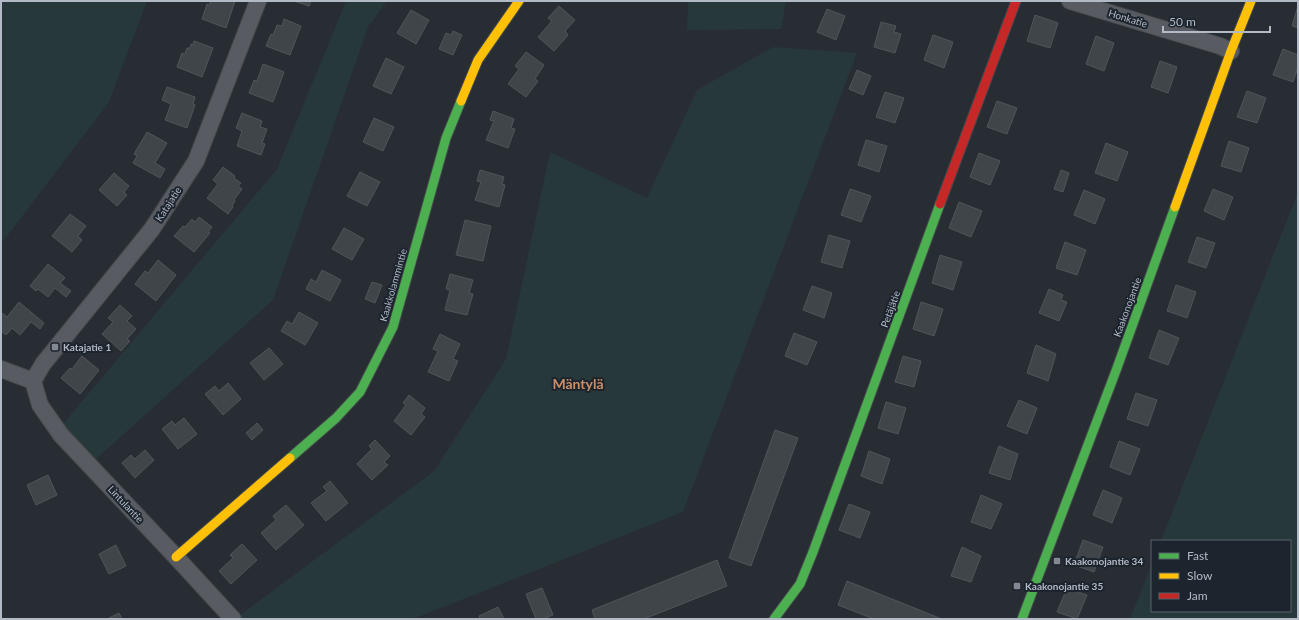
<svg xmlns="http://www.w3.org/2000/svg" width="1299" height="620" viewBox="0 0 1299 620" font-family="Lato,sans-serif">
<style>
.green{fill:#263839}
.building{fill:#40454a;stroke:#50555b}
.lines{fill:none;stroke-linecap:round;stroke-linejoin:round}
.street-casing{stroke:#44484c;stroke-width:18}
.fast-casing{stroke:#44484c;stroke-width:11}
.slow-casing{stroke:#44484c;stroke-width:11}
.jam-casing{stroke:#44484c;stroke-width:11}
.street{stroke:#585c62;stroke-width:16}
.fast{stroke:#4caf50;stroke-width:9}
.slow{stroke:#ffc107;stroke-width:9}
.jam{stroke:#c62828;stroke-width:9}
.poi-dot{fill:#828992;stroke:#1c242e;stroke-width:1.5}
.labels{text-anchor:middle;dominant-baseline:central;stroke-width:4;stroke-linejoin:round;paint-order:stroke}
.street-label{font-size:10px;fill:#b2bac5;stroke:#1c242e}
.poi-label{font-size:10px;font-weight:bold;fill:#b2bac5;stroke:#1c242e;text-anchor:start}
.district-label{font-size:14px;font-weight:bold;fill:#cb8f67;stroke:#1c242e}
</style>
<rect width="100%" height="100%" fill="#282d33"/>
<path class="green" d="M1 1H147L109 102 1 244Z
M346 1H387L368 27 273 300 96 459 62 425 277 169Z
M688 1H786L781 29 687 30Z
M773 47 857 53 683 512 413 619H235L434 471 506 359 550 152 647 198 697 90Z
M1298 192V619H1130L1152 563V611H1290V541H1161Z"/>
<path class="building" d="M211 1H235L226 28 202 19 207 4 209 5Z
M294 1H311L309 6Z
M559 6 575 20 565 31 568 35 554 51 538 37 552 21 548 18Z
M1298 6V28L1292 26Z
M827 9 845 16 836 40 817 32Z
M411 10 429 20 416 44 397 33Z
M1035 15 1058 23 1050 48 1027 41Z
M284 19 301 26 290 55 266 46 271 34 273 35 277 25 282 26Z
M881 22 896 26 894 32 901 34 895 53 874 47Z
M453 31 462 35 453 55 439 49 446 33 451 35Z
M933 35 953 42 944 68 924 60Z
M1096 36 1114 43 1104 71 1086 64Z
M194 41 213 48 202 77 177 67 182 53 185 54 187 48H190L191 44 193 45Z
M1283 49 1298 55V67L1293 82 1273 75Z
M526 52 544 65 535 79 538 81 526 97 508 84 519 69 515 66Z
M386 58 404 67 391 94 373 86Z
M1160 61 1177 67 1168 93 1151 87Z
M263 64 284 72 273 102 249 93 254 80 257 81Z
M857 70 871 76 863 95 849 89Z
M167 87 195 97 193 104 195 105 187 128 165 120 171 104 162 100Z
M1247 91 1266 98 1257 123 1237 117Z
M885 92 904 98 895 123 876 117Z
M997 101 1017 108 1007 134 987 127Z
M493 111 514 119 511 128 515 129 508 148 486 140 494 121 490 120Z
M242 113 262 121 260 127 267 129 262 143 265 144 261 155 237 146 242 131 236 128Z
M374 118 394 127 383 151 363 142Z
M147 132 167 143 155 163 165 169 160 178 133 163 137 156 134 154Z
M866 140 887 146 879 172 858 165Z
M1229 141 1249 148 1241 172 1221 166Z
M1106 143 1128 152 1117 181 1095 173Z
M979 153 1000 161 990 185 970 177Z
M223 167 235 176 234 178 241 183 238 186 242 189 234 200 235 201 232 206 233 207 228 214 207 198 218 184 213 180Z
M480 170 504 177 502 184 505 185 499 207 475 200 481 182 477 181Z
M1061 170 1069 173 1063 192 1054 189Z
M360 172 380 182 367 206 347 196Z
M114 173 129 186 124 192 127 195 117 206 99 190Z
M850 189 871 196 861 222 841 215Z
M1213 189 1233 197 1224 220 1204 211Z
M1084 190 1105 199 1095 224 1074 215Z
M959 202 982 211 971 237 949 228Z
M70 214 86 226 78 236 82 240 72 252 52 236Z
M199 217 212 227 208 232 210 233 194 252 174 236 183 226 185 227 192 219 195 222Z
M465 220 491 226 483 261 456 255Z
M344 228 364 239 352 260 332 249Z
M829 235 850 241 842 268 821 262Z
M1197 237 1215 243 1206 268 1188 262Z
M1065 242 1086 250 1077 275 1056 268Z
M940 255 962 262 953 290 932 283Z
M158 260 176 275 156 301 135 284 145 271 148 273Z
M48 264 65 278 60 283 71 291 66 297 55 288 48 297 38 289 36 291 30 286Z
M322 270 341 280 330 301 306 289 311 279 316 282Z
M450 274 473 280 469 293 473 294 467 315 445 310 450 290 446 289Z
M372 282 382 285 375 303 365 299Z
M1176 285 1196 292 1187 318 1167 311Z
M812 286 832 293 824 318 803 310Z
M1049 289 1063 295 1061 300 1067 302 1059 321 1039 313Z
M19 302 44 323 40 329 31 322 20 335 12 328 6 335 1 331V315L2 313 7 317Z
M921 302 943 309 934 336 913 329Z
M120 305 132 316 127 321 136 329 127 339 130 341 121 351 102 334 113 322 108 318Z
M299 312 318 323 305 345 281 331 287 321 292 324Z
M1159 330 1179 338 1168 365 1149 358Z
M794 333 817 342 807 365 785 356Z
M440 334 460 344 453 359 458 361 449 381 428 372 438 351 433 349Z
M1036 345 1056 354 1048 381 1027 373Z
M269 348 283 364 264 380 250 363Z
M82 356 99 370 80 394 61 378 70 368 72 369Z
M903 356 921 361 914 387 895 382Z
M228 383 241 399 223 415 205 394 215 386 219 391Z
M1136 393 1157 400 1148 426 1127 419Z
M409 395 425 408 421 414 425 417 411 435 394 421 406 405 403 403Z
M1019 400 1037 408 1027 434 1007 426Z
M886 402 906 408 898 434 878 428Z
M184 418 197 434 178 449 162 429 172 421 175 425Z
M257 423 263 430 252 440 246 433Z
M775 430 798 438 751 566 729 558Z
M375 440 390 456 384 462 388 465 372 480 357 464 372 449 369 446Z
M1119 441 1140 449 1130 475 1110 467Z
M999 446 1018 454 1010 480 989 473Z
M145 450 154 460 135 478 122 463 131 455 135 459Z
M869 451 890 459 882 484 861 476Z
M48 475 57 495 36 505 27 485Z
M330 481 348 503 326 521 311 503 327 491 323 487Z
M1103 490 1122 498 1112 523 1093 515Z
M981 495 1002 504 991 529 971 522Z
M849 504 870 512 860 538 839 530Z
M286 505 304 525 276 550 261 533 276 520 273 516Z
M1083 540 1103 547 1094 572 1074 565Z
M242 544 257 560 231 584 219 571 233 558 230 555Z
M116 545 126 566 109 574 99 554Z
M962 547 981 556 971 582 951 576Z
M717 560 727 586 644 619H595L592 610Z
M847 581 942 619H874L838 605Z
M542 588 553 615 543 619H536L526 594Z
M1067 588 1087 595 1077 619 1057 612Z
M498 607 504 619H480L479 616Z
M119 613 122 619H107Z"/>
<g class="lines">
<g class="street-casing">
<path id="street" d="M1070 1 1220 46 1231 51
M1 369 33 381
M33 381 43 364 152 229 196 161 258 1
M33 381 40 405 61 435 176 557 233 619"/>
</g>
<g class="fast-casing">
<path id="fast" d="M290 458 336 418 360 392 393 327 446 138 461 101
M774 619 800 584 813 552 940 204
M1022 619 1117 368 1175 207"/>
</g>
<g class="slow-casing">
<path id="slow" d="M461 101 478 60 519 1
M1175 207 1231 51 1251 1
M176 557 290 458"/>
</g>
<g class="jam-casing">
<path id="jam" d="M940 204 1016 1"/>
</g>
<use href="#street" class="street"/>
<use href="#fast" class="fast"/>
<use href="#slow" class="slow"/>
<use href="#jam" class="jam"/>
</g>
<g class="poi-dot">
<rect x="51" y="343" width="8" height="8" rx="2"/>
<rect x="1053" y="557" width="8" height="8" rx="2"/>
<rect x="1013" y="582" width="8" height="8" rx="2"/>
</g>
<g class="labels">
<g class="street-label">
<text transform="translate(1128 18) rotate(17)">Honkatie</text>
<text transform="translate(168 204) rotate(-57)">Katajatie</text>
<text transform="translate(393 285) rotate(-74)">Kaakkolammintie</text>
<text transform="translate(1127 307) rotate(-70)">Kaakonojantie</text>
<text transform="translate(890 309) rotate(-70)">Petäjätie</text>
<text transform="translate(126 504) rotate(47)">Lintulantie</text>
</g>
<g class="poi-label">
<text x="63" y="347">Katajatie 1</text>
<text x="1065" y="561">Kaakonojantie 34</text>
<text x="1025" y="586">Kaakonojantie 35</text>
</g>
<g class="district-label">
<text x="578" y="383">Mäntylä</text>
</g>
</g>
<rect width="1299" height="620" fill="none" stroke="#b2bac5" stroke-width="4"/>
<rect x="1151" y="540" width="140" height="72" fill="#1c242e" stroke="#58606a"/>
<rect x="1159" y="553" width="20" height="6" fill="#4caf50" stroke="#58606a"/>
<text x="1187" y="560" font-size="12" fill="#b2bac5">Fast</text>
<rect x="1159" y="573" width="20" height="6" fill="#ffc107" stroke="#58606a"/>
<text x="1187" y="580" font-size="12" fill="#b2bac5">Slow</text>
<rect x="1159" y="593" width="20" height="6" fill="#c62828" stroke="#58606a"/>
<text x="1187" y="600" font-size="12" fill="#b2bac5">Jam</text>
<path d="M1163 26v6h107v-6" fill="none" stroke="#b2bac5" stroke-width="2"/>
<text x="1169" y="26" font-size="12" fill="#b2bac5" stroke="#1c242e" stroke-width="3" paint-order="stroke">50 m</text>
</svg>
